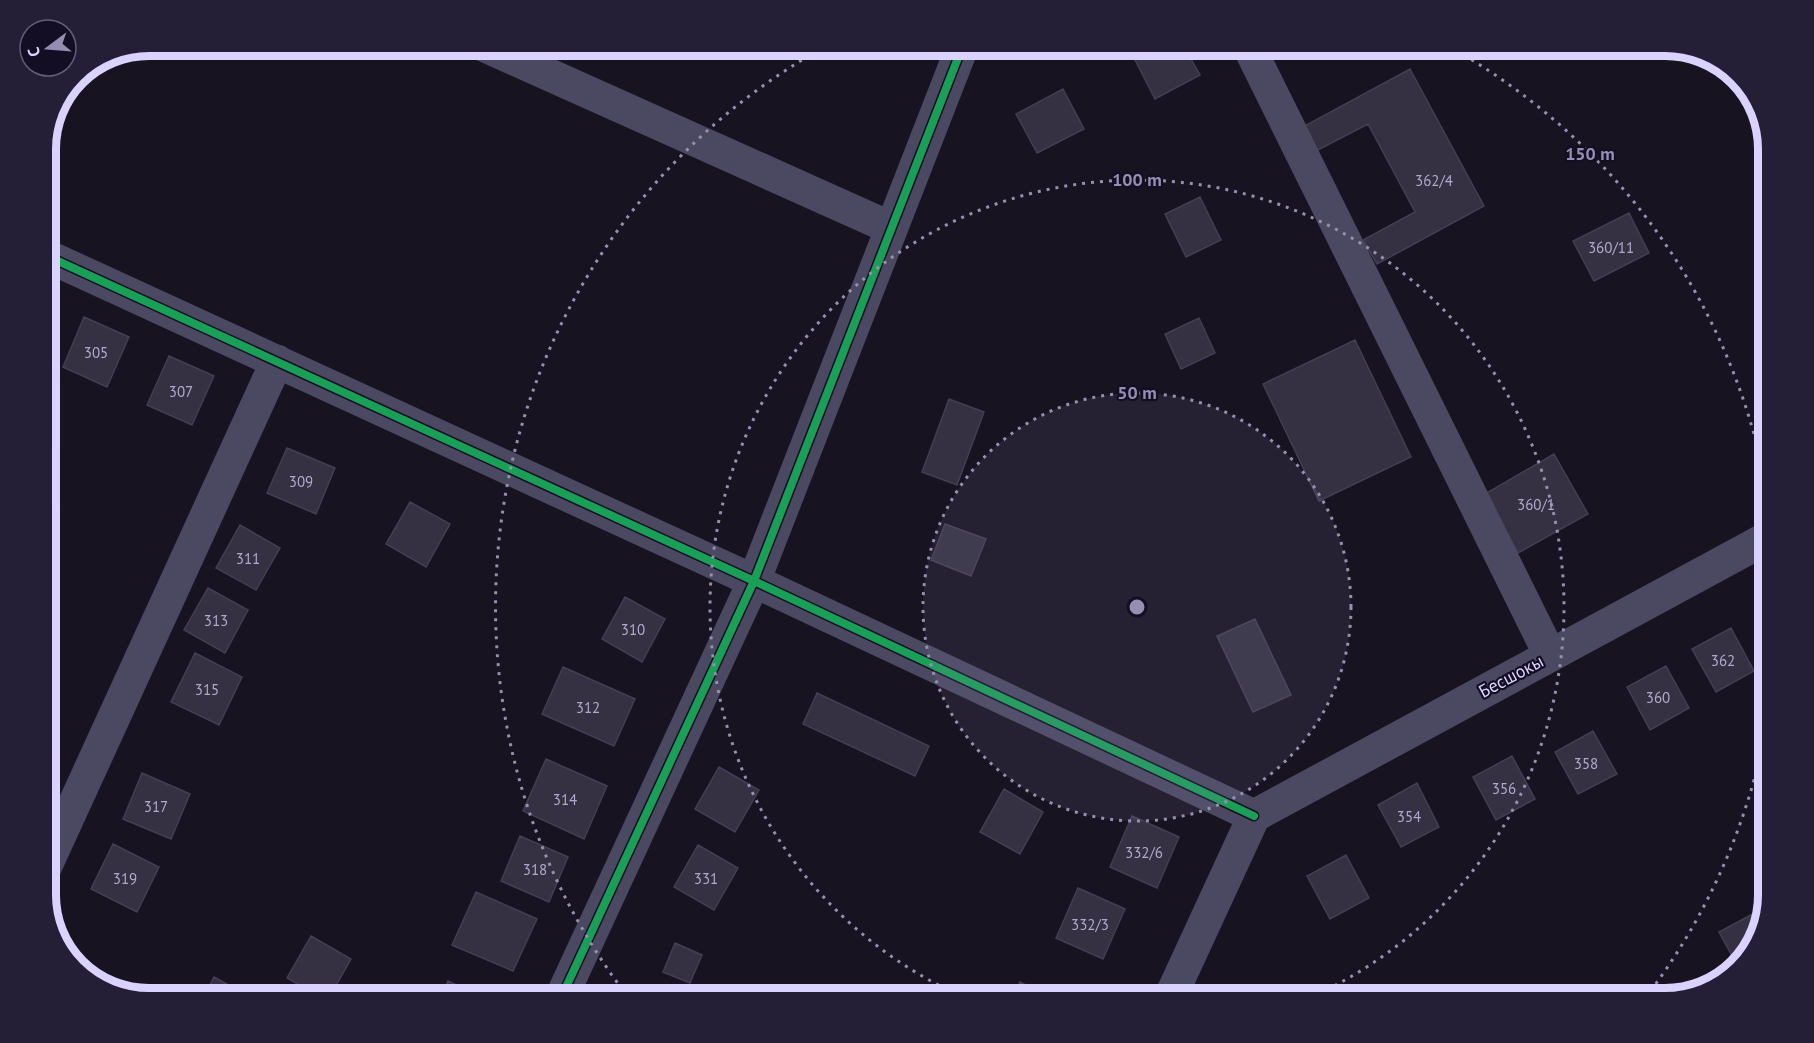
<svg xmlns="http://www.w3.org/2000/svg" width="1814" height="1043" viewBox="0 0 1814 1043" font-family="'PT Sans',sans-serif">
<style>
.building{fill:#353142;stroke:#433e54;stroke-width:1.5}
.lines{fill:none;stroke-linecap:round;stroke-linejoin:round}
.minor{stroke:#4b4861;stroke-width:33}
.cycleway-casing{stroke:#140e25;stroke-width:11}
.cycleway{stroke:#1a9f57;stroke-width:8}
.ring{fill:none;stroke:#968fb1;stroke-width:3;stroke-dasharray:3 6}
.labels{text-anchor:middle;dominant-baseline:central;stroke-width:4.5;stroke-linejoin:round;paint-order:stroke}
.number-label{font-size:15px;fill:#b1aad0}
.street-label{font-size:18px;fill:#dad2ff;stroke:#140e25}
.rim{fill:none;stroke:#dad2ff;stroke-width:8}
.centre{fill:#968fb1;stroke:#140e25;stroke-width:3}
.ring-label{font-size:18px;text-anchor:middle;font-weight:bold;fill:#968fb1;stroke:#140e25;stroke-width:4.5;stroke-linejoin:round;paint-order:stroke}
</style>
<rect width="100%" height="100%" fill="#171320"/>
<path class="building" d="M1149 45H1183L1200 75 1155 99 1132 54Z
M1410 69 1484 206 1377 264 1363 240 1415 212 1368 124 1312 153 1299 129Z
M1063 89 1084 129 1037 153 1016 114Z
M1200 197 1221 240 1186 257 1165 214Z
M1629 213 1649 253 1594 281 1573 241Z
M84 317 129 337 107 387 63 367Z
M1199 318 1215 353 1181 369 1165 334Z
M1355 340 1411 457 1319 501 1263 384Z
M169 356 214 376 192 425 147 405Z
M949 399 984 412 957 485 922 472Z
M287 448 335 468 316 514 267 493Z
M1554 454 1588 514 1518 553 1485 494Z
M410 502 450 524 426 567 386 544Z
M945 524 986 539 971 576 931 560Z
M240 525 280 548 256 590 216 568Z
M208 588 248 610 225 653 184 630Z
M625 597 665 619 642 662 602 639Z
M1255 619 1291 695 1253 712 1217 636Z
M1731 628 1754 671 1716 692 1692 649Z
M195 653 242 677 219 725 171 702Z
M1666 666 1689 708 1650 730 1627 687Z
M563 667 635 699 614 746 542 714Z
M817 693 929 746 915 776 803 724Z
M45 695 57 700 45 726Z
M1593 731 1617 774 1578 794 1555 752Z
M1512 756 1535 799 1496 820 1473 777Z
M546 759 607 786 584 839 523 811Z
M719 767 759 790 735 832 695 809Z
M142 773 190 794 171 839 123 819Z
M1417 783 1439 827 1401 847 1378 805Z
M1004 789 1043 812 1020 854 980 832Z
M1132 816 1179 837 1157 888 1110 867Z
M520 836 568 857 549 902 501 881Z
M113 844 159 867 137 912 91 889Z
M698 845 738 868 714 910 674 887Z
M1346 855 1369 898 1330 919 1307 876Z
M1078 888 1125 909 1103 959 1056 938Z
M476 892 537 919 513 971 452 945Z
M1758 911 1762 919 1755 946 1737 965 1719 932Z
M311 936 351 959 329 998H322L287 978Z
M675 943 702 955 690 983 663 972Z
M214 977 252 998H203Z
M448 981 483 998H440Z
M1020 982 1049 998H1011Z"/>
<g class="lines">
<path class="minor" d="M483 45 891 228
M1248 45 1550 655
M45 255 754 581 1254 816
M1254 816 1769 537
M45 868 277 361
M561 998 754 581 963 45
M1170 998 1254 816"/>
<g class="cycleway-casing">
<path id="cycleway" d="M45 255 754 581 1254 816
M561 998 754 581 963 45"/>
</g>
<use href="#cycleway" class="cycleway"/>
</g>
<circle cx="1137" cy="607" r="214" fill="#968fb1" fill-opacity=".12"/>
<g class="ring">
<circle cx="1137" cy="607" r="214"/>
<path d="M963 997A427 427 0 1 1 1311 997"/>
<path d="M1768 718A641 641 0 0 1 1646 997M628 997A641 641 0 0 1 826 46M1448 46A641 641 0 0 1 1768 496"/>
</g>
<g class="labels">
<g class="number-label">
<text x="1434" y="180">362/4</text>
<text x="1611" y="247">360/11</text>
<text x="96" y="352">305</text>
<text x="181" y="391">307</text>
<text x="301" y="481">309</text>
<text x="1536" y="504">360/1</text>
<text x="248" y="558">311</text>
<text x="216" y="620">313</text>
<text x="633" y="629">310</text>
<text x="1723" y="660">362</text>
<text x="207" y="689">315</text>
<text x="1658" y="697">360</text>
<text x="588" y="707">312</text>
<text x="1586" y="763">358</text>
<text x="1504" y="788">356</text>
<text x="565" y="799">314</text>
<text x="156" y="806">317</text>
<text x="1409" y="816">354</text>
<text x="1144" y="852">332/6</text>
<text x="535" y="869">318</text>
<text x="125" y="878">319</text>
<text x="706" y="878">331</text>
<text x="1090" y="924">332/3</text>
</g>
<g class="street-label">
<text transform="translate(1511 676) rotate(-28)">Бесшокы</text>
</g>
</g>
<path d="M0 0H1814V1043H0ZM149 56H1665A93 93 0 0 1 1758 149V895A93 93 0 0 1 1665 988H149A93 93 0 0 1 56 895V149A93 93 0 0 1 149 56Z" fill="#241e36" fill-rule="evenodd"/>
<path class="rim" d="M149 56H1665A93 93 0 0 1 1758 149V895A93 93 0 0 1 1665 988H149A93 93 0 0 1 56 895V149A93 93 0 0 1 149 56Z"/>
<circle cx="1137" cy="607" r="9" class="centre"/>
<g class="ring-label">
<text x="1590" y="160">150 m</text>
<text x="1137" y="186">100 m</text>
<text x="1137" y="399">50 m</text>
</g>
<g transform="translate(48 48) rotate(254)"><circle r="28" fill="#140e25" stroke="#635c7c" stroke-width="1.5"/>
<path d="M0-4.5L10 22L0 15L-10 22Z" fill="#968fb1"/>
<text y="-9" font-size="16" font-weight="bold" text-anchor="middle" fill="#dad2ff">С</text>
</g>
</svg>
